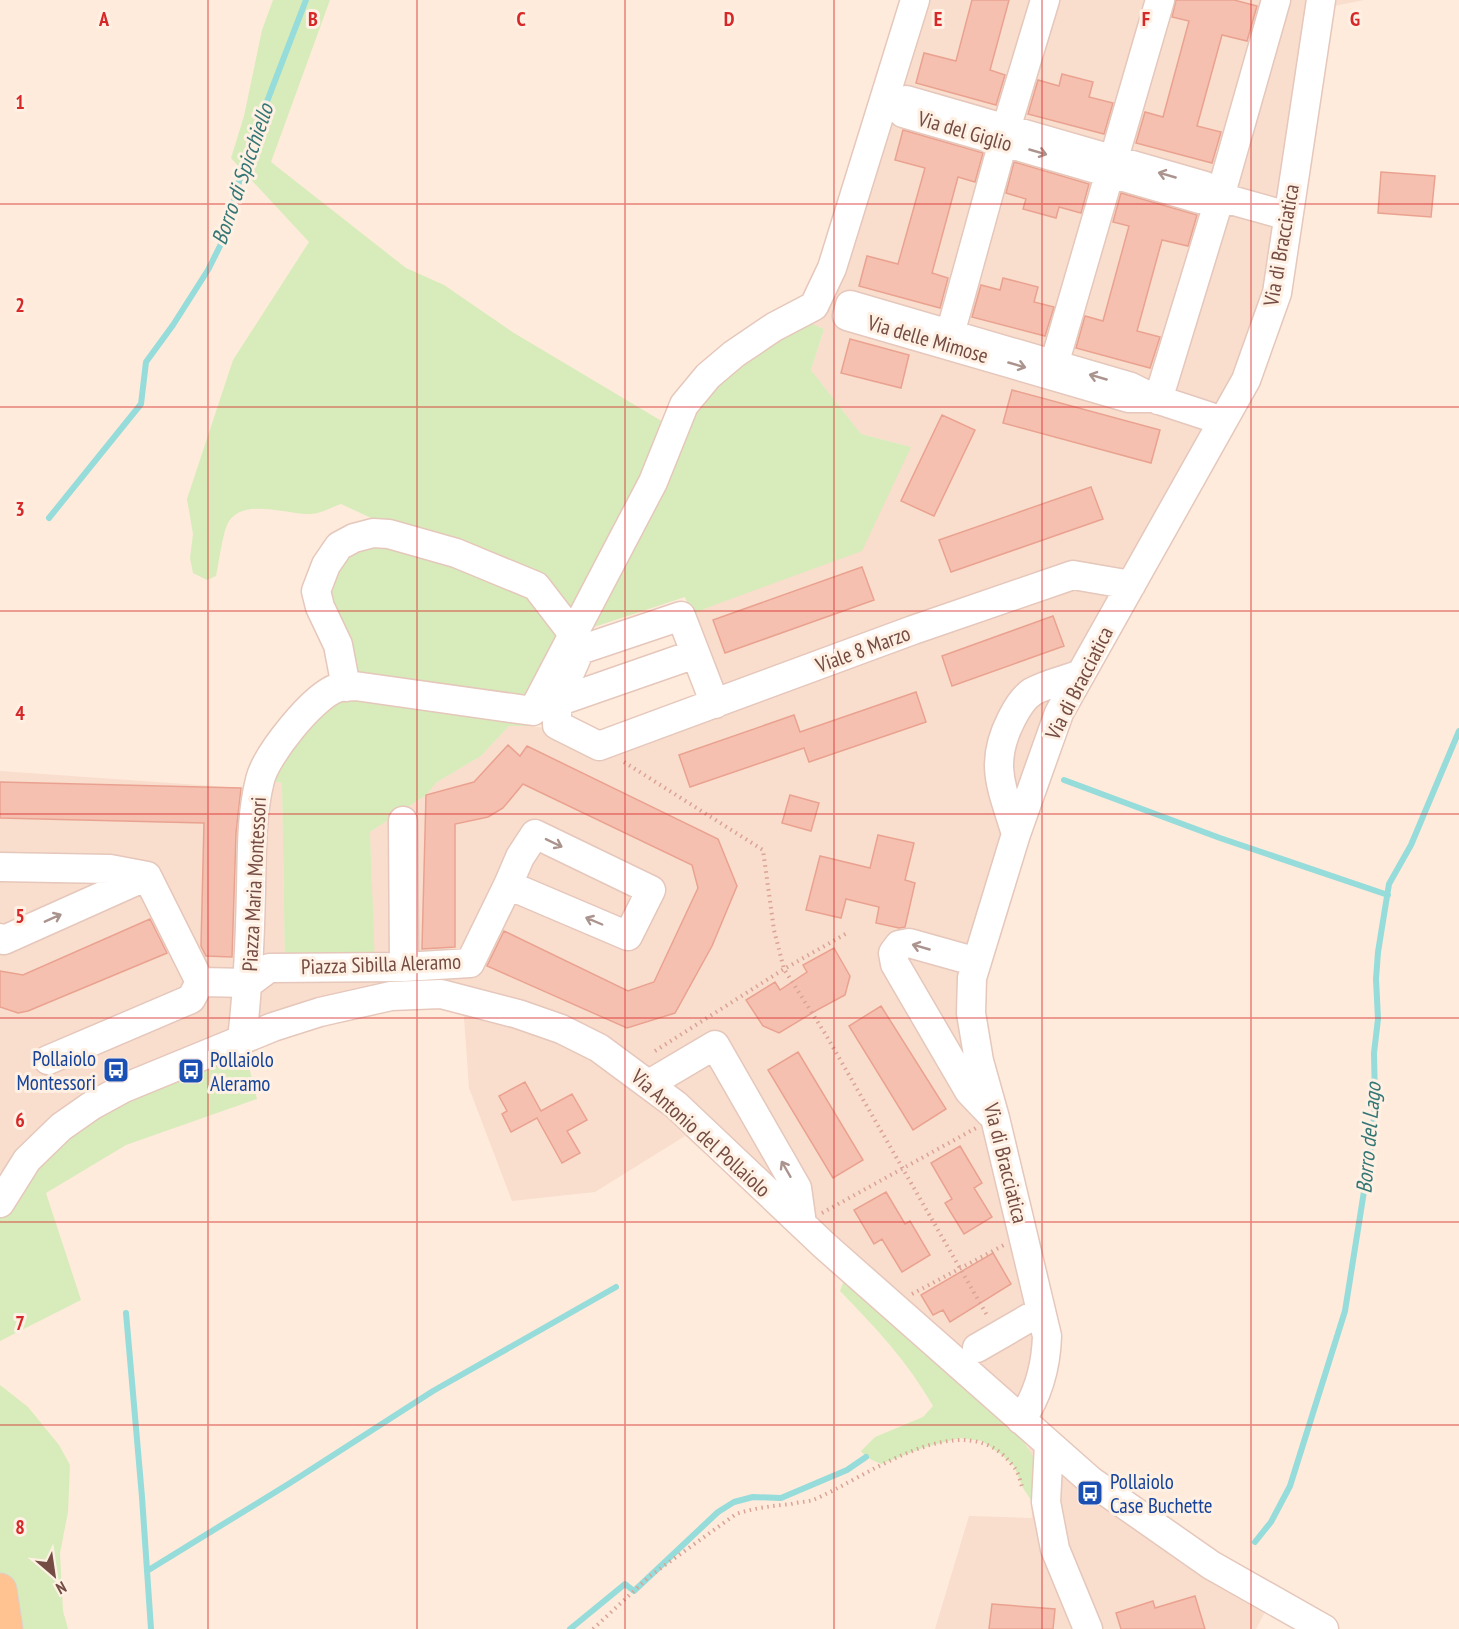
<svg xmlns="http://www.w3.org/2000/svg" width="1459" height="1629" viewBox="0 0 1459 1629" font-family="'PT Sans Narrow',sans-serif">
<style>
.residential{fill:#f9ddcd}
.green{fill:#d7ecba}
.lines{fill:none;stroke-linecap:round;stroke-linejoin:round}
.stream{stroke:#95dcda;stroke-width:6}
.building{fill:#f6c0b1;stroke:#eaa290;stroke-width:1.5}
.minor-casing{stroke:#e5c7bb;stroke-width:31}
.major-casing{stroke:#dbd0ce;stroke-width:35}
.path{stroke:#daa395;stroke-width:4;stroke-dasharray:1.5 4.5;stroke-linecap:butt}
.minor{stroke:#fff;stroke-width:28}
.major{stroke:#ffc392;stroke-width:33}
.oneway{stroke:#ac948e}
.grid{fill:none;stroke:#d62828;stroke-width:1.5;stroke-opacity:0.55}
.labels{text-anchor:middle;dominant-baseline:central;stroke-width:6;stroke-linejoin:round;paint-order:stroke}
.street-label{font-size:21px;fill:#754c43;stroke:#fff0e4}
.transit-label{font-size:21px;fill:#164399;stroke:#fff0e4;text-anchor:start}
.water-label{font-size:22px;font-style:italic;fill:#337674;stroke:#fff0e4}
.grid-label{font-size:20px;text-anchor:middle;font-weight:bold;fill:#d62828;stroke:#fff0e4;stroke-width:6;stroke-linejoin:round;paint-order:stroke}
</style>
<rect width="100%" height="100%" fill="#feebdc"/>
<path class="residential" d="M910 0H1364L1319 9 1277 293 1059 713 972 978 1047 1336 1022 1420 1272 1599 1256 1629H935L969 1516 1032 1518 1031 1500 1040 1485 1037 1472 1028 1447 1006 1419 685 1136 595 1192 512 1201 469 1088 462 989 320 1012 0 1172V771L242 788 260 778 282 783 285 968 374 967 370 832 426 795 437 782 481 756 509 726H531L551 729 578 743 722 690 692 615 709 607 911 447 861 434 811 370 824 329 806 322Z"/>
<path class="green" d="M273 0H330L271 162 406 268 444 285 514 333 675 429 684 405 793 316 824 329 811 370 861 434 911 447 862 551 709 607 692 615 685 597 573 634 533 711 531 726H509L481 756 437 782 426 795 370 832 375 967 285 968 282 783 260 778 337 688 326 565 384 524 341 504C332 507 320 514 310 514 287 515 240 496 227 525 222 537 219 562 216 576L207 580 193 573 190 558 193 534 187 499 233 360 309 242 231 158 244 116 262 30Z
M242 1039 257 1099 126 1145 46 1193 81 1300 0 1341V1203L61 1127Z
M845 1277 1006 1419C1020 1437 1040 1458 1039 1483 1039 1489 1034 1495 1031 1500L1023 1488 1014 1466 1002 1455 982 1441 960 1438 925 1447 881 1464 866 1457 861 1451 875 1437 923 1417 933 1406C908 1362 875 1327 840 1291Z
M0 1385 28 1407 59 1445 70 1465 68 1512 60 1553 63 1611 68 1629H0Z"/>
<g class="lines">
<path class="stream" d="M49 518 141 404 146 362 173 325 208 270 222 242 248 151 306 0
M1064 780 1220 838 1388 895
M126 1313 142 1497 151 1629
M1255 1542 1271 1522 1290 1486 1345 1311 1372 1141 1375 1103 1374 1053 1378 1019 1376 979 1378 952 1389 884 1411 845 1459 731
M147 1571 290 1483 433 1391 616 1287
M570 1629 625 1584 634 1591 718 1512 734 1502 753 1497 781 1498 847 1470 866 1457"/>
</g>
<path class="building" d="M972 0H1009L990 70 1005 75 996 105 916 83 924 53 956 61Z
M1176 0H1234L1257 6 1247 41 1222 35 1197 126 1221 132 1212 163 1136 143 1145 112 1163 117 1189 21 1172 17Z
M1062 74 1093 82 1089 97 1113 103 1104 134 1028 114 1038 80 1059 86Z
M903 130 983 153 975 182 958 177 932 273 948 278 940 308 859 286 867 256 898 264 925 168 895 160Z
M1014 162 1089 184 1081 213 1059 207 1056 218 1023 209 1026 199 1006 193Z
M1381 172 1435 176 1431 217 1378 213Z
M1121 193 1197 215 1188 246 1162 240 1137 331 1160 337 1150 368 1076 348 1085 316 1103 321 1129 226 1113 222Z
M1003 278 1038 287 1034 302 1054 307 1045 336 972 317 981 285 1000 290Z
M850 339 909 355 901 388 841 373Z
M1012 390 1160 430 1151 463 1003 423Z
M942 415 975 430 934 516 901 501Z
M1091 487 1103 519 951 572 939 540Z
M862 567 874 600 725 653 713 620Z
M1053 616 1064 646 952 686 942 656Z
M916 692 926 722 809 762 804 748 690 787 679 755 794 715 800 732Z
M508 745 520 756 527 746 718 839 737 886 712 946 675 1013 627 1028 487 966 504 931 628 991 654 982 698 888 692 865 523 784 503 808 488 817 455 824V947L422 949 426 795 474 782Z
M0 782 241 788 236 833 232 957 206 956 201 946 204 823 0 818Z
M790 795 819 803 811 831 782 823Z
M878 835 914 843 905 880 915 883 905 927 899 928 876 923 879 907 846 899 841 918 806 910 820 856 870 868Z
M150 919 167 953 28 1011 18 1013 0 1007V971L23 975Z
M834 948 850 976 845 995 817 1010 779 1033 763 1026 746 1000 775 982 780 990 807 972 803 965Z
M881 1006 946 1109 913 1130 849 1026Z
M798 1052 863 1160 833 1178 768 1070Z
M525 1082 541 1111 572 1094 587 1120 567 1131 580 1153 562 1163 537 1118 511 1132 502 1114 507 1111 499 1096Z
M960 1146 982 1183 974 1188 992 1217 964 1234 945 1203 952 1199 931 1163Z
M886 1192 905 1224 910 1221 930 1255 902 1272 882 1239 874 1244 854 1210Z
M993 1253 1011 1284 950 1322 943 1310 933 1315 921 1295Z
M1195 1596 1205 1629H1121L1116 1613 1153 1601 1155 1608Z
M992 1604 1055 1609 1053 1629H989Z"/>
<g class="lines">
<g class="minor-casing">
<path id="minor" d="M1006 129 1045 0
M1220 197 1205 186 906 100 903 113 1200 199 1220 197 1288 216
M947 345 1003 142
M1051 375 1160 0
M1153 398H1129L847 316 850 305 1131 387 1153 398 1223 421
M1158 400 1220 197 1276 0
M346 687 338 645 320 607 316 591 326 565 339 546 354 538 373 533 389 534 456 553 536 586 573 634
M557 702 695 654
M715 704 681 616 580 650 557 702V725L599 746 913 630 1073 575 1131 585
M403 821 404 967
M1016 834C1002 787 988 764 1012 718 1017 708 1023 698 1032 692 1046 684 1065 680 1081 674
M0 867 110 869 147 876
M147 876 200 982
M0 938 4 940 147 876
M977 962 909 943 899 945 893 953 895 964 969 1091 990 1113
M249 983 269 968 404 967 470 963 508 885 520 857 535 834 651 890 628 936 508 885
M242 1039C248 989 250 939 251 889 252 853 251 815 260 780 266 755 313 696 337 688 342 686 350 687 355 686L533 711 653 482 684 405 708 376 734 354 774 327 814 306 832 268 915 0
M48 1060 191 999 200 982 249 983
M649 1084 715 1045 797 1188 802 1224
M0 1203 27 1160 61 1127 91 1106 124 1088 273 1027 320 1012 391 996 441 994 518 1014 561 1029 599 1048 676 1105 825 1246 1091 1481 1211 1565 1324 1629
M977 1348 1041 1311
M1021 1420C1039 1394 1046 1367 1047 1336L995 1118 979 1061 971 1013 972 978 1016 834 1059 713 1246 380 1277 293 1321 0
M1049 1444 1046 1502 1055 1549 1088 1629"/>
</g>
<g class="major-casing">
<path id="major" d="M0 1590 6 1629"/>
</g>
<path class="path" d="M624 762 763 850 774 930 784 969 826 1035 988 1317
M655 1051 784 969 849 932
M822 1213 976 1128
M912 1294 1004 1245
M593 1629 650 1576 736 1514C754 1508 772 1506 791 1504 798 1502 806 1502 813 1500 866 1478 965 1400 1013 1466 1018 1471 1020 1480 1022 1487"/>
<use href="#minor" class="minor"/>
<use href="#major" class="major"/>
</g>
<defs><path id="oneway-shaft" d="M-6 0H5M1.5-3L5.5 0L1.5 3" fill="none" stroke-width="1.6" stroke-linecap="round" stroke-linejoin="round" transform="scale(1.5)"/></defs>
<g class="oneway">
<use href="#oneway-shaft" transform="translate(1038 152) rotate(16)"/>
<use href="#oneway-shaft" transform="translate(1167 175) rotate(-164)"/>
<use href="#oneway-shaft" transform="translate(1017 365) rotate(16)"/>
<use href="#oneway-shaft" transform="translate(1098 377) rotate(-164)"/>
<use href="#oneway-shaft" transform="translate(554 843) rotate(26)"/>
<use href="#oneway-shaft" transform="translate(53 918) rotate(-24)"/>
<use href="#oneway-shaft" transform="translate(594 921) rotate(-157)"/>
<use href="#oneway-shaft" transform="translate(921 947) rotate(-164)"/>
<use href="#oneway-shaft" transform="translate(786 1169) rotate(-120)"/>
</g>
<path class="grid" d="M208 0V1629M417 0V1629M625 0V1629M834 0V1629M1042 0V1629M1251 0V1629M0 204H1459M0 407H1459M0 611H1459M0 814H1459M0 1018H1459M0 1222H1459M0 1425H1459"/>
<defs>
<g id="bus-square" transform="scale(1.35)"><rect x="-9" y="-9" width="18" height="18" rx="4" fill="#1a4fb4" stroke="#fff0e4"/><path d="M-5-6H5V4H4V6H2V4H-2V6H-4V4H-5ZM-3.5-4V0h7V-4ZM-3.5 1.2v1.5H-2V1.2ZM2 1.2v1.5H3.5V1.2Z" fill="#fff"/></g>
</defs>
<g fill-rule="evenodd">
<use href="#bus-square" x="116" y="1070"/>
<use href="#bus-square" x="191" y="1071"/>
<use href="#bus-square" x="1090" y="1493"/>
</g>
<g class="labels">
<g class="street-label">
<text transform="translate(965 131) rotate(16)">Via del Giglio</text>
<text transform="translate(1281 245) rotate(-80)">Via di Bracciatica</text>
<text transform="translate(928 339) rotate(16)">Via delle Mimose</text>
<text transform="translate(863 649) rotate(-20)">Viale 8 Marzo</text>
<text transform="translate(1079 683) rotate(-63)">Via di Bracciatica</text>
<text transform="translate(254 884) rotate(-87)">Piazza Maria Montessori</text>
<text transform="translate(381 964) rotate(-2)">Piazza Sibilla Aleramo</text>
<text transform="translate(701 1133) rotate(42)">Via Antonio del Pollaiolo</text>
<text transform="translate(1006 1163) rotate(76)">Via di Bracciatica</text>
</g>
<g class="transit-label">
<text x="96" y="1058" text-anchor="end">Pollaiolo<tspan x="96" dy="24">Montessori</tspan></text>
<text x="210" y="1059">Pollaiolo<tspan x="210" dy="24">Aleramo</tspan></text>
<text x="1110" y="1481">Pollaiolo<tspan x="1110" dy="24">Case Buchette</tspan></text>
</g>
<g class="water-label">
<text transform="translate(242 174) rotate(-71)">Borro di Spicchiello</text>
<text transform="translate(1368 1138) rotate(-85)">Borro del Lago</text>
</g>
</g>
<g class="grid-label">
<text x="104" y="26">A</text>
<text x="313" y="26">B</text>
<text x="521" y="26">C</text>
<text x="729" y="26">D</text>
<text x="938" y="26">E</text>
<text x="1146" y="26">F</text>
<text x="1355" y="26">G</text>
<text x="20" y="109">1</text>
<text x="20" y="312">2</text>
<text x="20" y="516">3</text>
<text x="20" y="720">4</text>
<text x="20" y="923">5</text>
<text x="20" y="1127">6</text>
<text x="20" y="1330">7</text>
<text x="20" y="1534">8</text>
</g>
<g transform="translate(54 1575) rotate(151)" stroke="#fff0e4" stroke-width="4.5" paint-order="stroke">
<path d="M0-4.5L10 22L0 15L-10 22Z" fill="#754c43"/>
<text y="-9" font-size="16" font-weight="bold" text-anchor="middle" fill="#754c43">N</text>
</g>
</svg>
